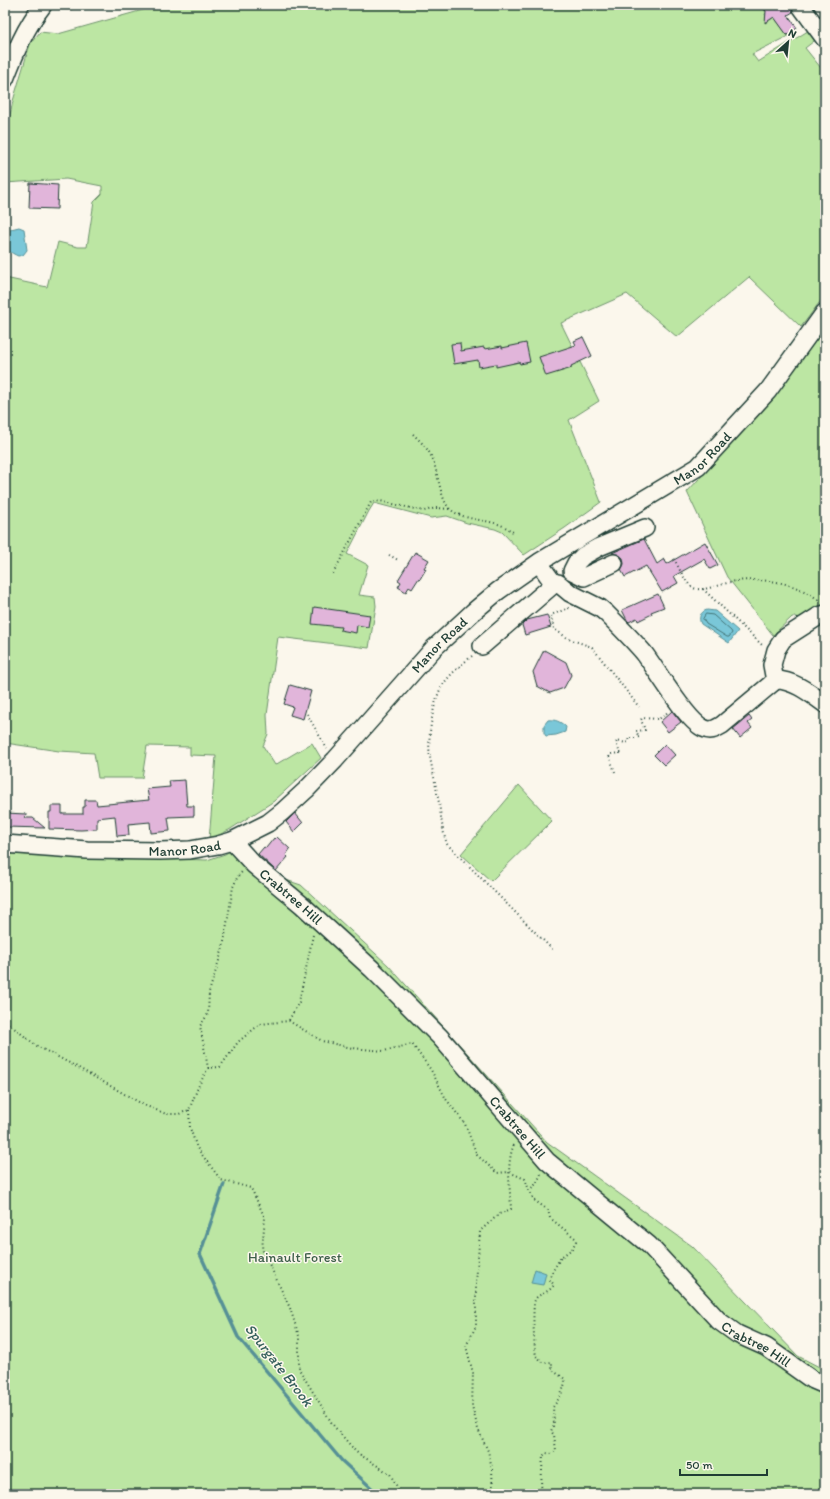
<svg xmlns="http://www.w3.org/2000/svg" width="830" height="1499" viewBox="0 0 830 1499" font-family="Itim,sans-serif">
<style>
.green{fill:#bce6a3;stroke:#6e926c}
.water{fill:#7ac7d8;stroke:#569096}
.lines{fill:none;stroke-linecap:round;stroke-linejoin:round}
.shore{stroke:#437476;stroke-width:1}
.stream{stroke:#569096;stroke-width:3.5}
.building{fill:#e1b5da;stroke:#1f3d34}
.minor-casing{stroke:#1f3d34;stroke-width:20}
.path{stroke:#1f3d34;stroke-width:2;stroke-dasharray:1 3;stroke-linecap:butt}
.minor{stroke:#fbf7ec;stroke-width:17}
.labels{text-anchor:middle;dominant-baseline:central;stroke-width:3;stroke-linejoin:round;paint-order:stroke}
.street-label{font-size:14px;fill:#1f3d34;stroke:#fbf7ec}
.park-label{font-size:14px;fill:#3e5f4a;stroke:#fbf7ec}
.water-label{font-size:15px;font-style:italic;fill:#36605d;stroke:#fbf7ec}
</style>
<rect width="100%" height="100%" fill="#fbf7ec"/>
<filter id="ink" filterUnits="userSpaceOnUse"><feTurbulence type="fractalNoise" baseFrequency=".025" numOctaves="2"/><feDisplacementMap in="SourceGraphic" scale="8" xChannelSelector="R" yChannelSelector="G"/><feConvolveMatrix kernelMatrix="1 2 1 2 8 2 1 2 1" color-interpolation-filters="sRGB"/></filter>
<g filter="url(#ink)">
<path class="green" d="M157 5H763V7L765 11H768L765 14 767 19 770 20 774 17 788 36 752 54 758 62 811 29 818 38 805 48 825 73V295L801 327 749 277 677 337 627 294 561 323 599 401 569 420 601 502 565 528 524 555 502 532 495 529 467 523 447 516 431 518 374 503 369 511 347 554 368 565 359 595 375 597 376 606 369 648 278 637 267 715 268 734 263 746 275 765 312 743 321 758 274 801 229 830 209 840 216 756 190 755V747L147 746 142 778H98L94 753 59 751 5 743V278L47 287 58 242 78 247H87L94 202 102 194V186L66 179 5 183V138L13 101 30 44 40 32 58 34 157 6Z
M825 327V619L792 617 773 635 727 577 687 492 775 396Z
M519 785 552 821 491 881 461 854Z
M242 844 280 878 301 885 388 965 547 1142 692 1246 798 1356 825 1370V1494H5V854L207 860 225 854Z"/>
<path class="water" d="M19 227 24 229 27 250 23 255 18 256C2 249 4 243 11 229Z
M707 610 715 611 738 631 729 643 701 624C698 618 700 612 707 610Z
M548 720C555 719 561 722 566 727L565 732 556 735 546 736 544 733V725Z
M535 1269 546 1273 543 1285 531 1283Z"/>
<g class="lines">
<path class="shore" d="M706 614 713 615 731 631 732 633 729 637H727L706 624 703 619Z"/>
<path class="stream" d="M224 1184 200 1254 238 1337 342 1461 378 1494"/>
</g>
<path class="building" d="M761 5H790L793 12 788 15 797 28 787 35 774 17 765 23 766 11Z
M30 183 58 185 57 209 29 208Z
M583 337 592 356 571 366 572 368 546 376 539 357 576 345 574 341Z
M460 343 461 351 484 347 485 349 502 346V348L526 343 530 362 520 364 519 362 496 367V364L479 367 478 360 454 364 451 344Z
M644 539 657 564 664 559 667 564 705 542 718 565 710 569 704 559 674 576 678 583 662 592 646 566 625 577 621 570 624 564 623 558 619 555 612 553Z
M415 552 429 560 424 568 426 569 420 579 419 578 412 589 409 587 406 592 398 587 401 582 398 580Z
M658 594 664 607 651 612 652 614 638 621 637 618 629 622 627 620 622 610Z
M314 607 370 615 368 627 357 625 356 633 340 630 341 627 312 624Z
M547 615 551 627 525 635 522 625 527 620Z
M544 650 566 662 571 675 564 688 550 693 537 686 533 672Z
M290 685 311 691 303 719 290 715 293 707 284 704Z
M672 711 681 722 668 732 660 722Z
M749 716 752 720 748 723 752 728 740 738 733 729Z
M665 744 675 755 664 765 654 755Z
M185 780 187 806H194V816L168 817 170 831 151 833 150 822 128 824 129 835 117 836 115 816 97 818V829L81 830 49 829V812H51V806H62V814H83V807H85V800H96L97 805 149 800 147 789 170 787 169 781Z
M5 813 26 814 25 818H33L45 828 5 827Z
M295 813 303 823 294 832 286 822Z
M277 837 290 849 286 855 288 857 276 871 258 854 264 847 266 848 274 838 275 839Z"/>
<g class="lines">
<g class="minor-casing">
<g id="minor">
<path d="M800 5 825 39"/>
<path d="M5 79C15 53 25 28 43 5"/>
<path d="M614 563 584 577 572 571 576 563 583 556 599 547 645 528"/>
<path d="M554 584 558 583 570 593 600 608 606 613C619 626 632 639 644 653 657 670 686 720 703 728 711 732 715 729 722 725L776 680C794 680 811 694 825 704"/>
<path d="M482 646 554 584 539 563"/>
<path d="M775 681 772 665 776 650 783 639 819 616 825 614"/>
<path id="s1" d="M232 841 254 865 302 905 372 969 440 1037 547 1161 649 1245 719 1321 737 1334 766 1347 811 1379 825 1385"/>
<path id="s2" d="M5 844 87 850 160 851 190 850 218 845 232 841 268 823 282 812 306 790 335 760 434 648 473 612 498 591 541 561 698 467 768 391 825 312"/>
</g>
</g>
<path class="path" d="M60 5C69 12 75 8 84 5
M413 434C420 441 428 448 432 458 438 471 440 501 451 510 465 520 482 519 498 524 504 526 509 529 514 533
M389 555 398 560
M674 559C678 566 685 582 692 587 701 594 725 582 736 581 767 578 795 582 820 601
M333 574 371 502 380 501 424 511 436 508 450 509
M703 589 763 646
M569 608 551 615 554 629 569 639 592 647 639 707
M472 656C461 665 450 674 442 686 433 701 427 740 430 757 432 769 435 781 437 793 441 810 441 828 447 844L552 949
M307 714 327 749
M615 772 609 756 611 754 620 753 616 743 617 741 626 743 629 741 628 738H636L639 737 636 731 645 730 641 720 642 718 659 719 668 712
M289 1020 299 1002 313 935
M5 1021 37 1046 75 1066 144 1105 166 1114H179L189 1110 199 1085 208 1068 200 1026 208 1014 209 992 223 948 233 887 238 876 242 872
M208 1068 220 1067 238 1042 260 1024 289 1021 322 1041 352 1048 384 1051 412 1044 431 1070 446 1099 465 1124 477 1155 497 1173 509 1172 525 1179 529 1190
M189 1110 190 1128 197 1148 221 1180 251 1188 265 1218 262 1249 290 1308 299 1336V1369L333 1425 356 1452 390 1474 401 1494
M541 1174 536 1184 529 1190 534 1200 548 1210 550 1218 575 1238 576 1241 572 1249 561 1257 551 1274 550 1280 554 1285C548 1294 538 1293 535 1300 532 1308 534 1346 536 1356L544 1363 552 1362V1370L565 1379C565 1389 559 1399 553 1407L554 1424 551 1431 554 1435 556 1450 552 1454 546 1453 543 1456 541 1485 543 1494
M493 1494 492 1468 488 1451 478 1429 472 1406 473 1373 466 1346 476 1326V1283L480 1231 499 1214 511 1209C510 1187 506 1164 514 1144"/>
<use href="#minor" class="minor"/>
</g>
</g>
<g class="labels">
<g class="street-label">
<text stroke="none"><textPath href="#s2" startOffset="840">Manor Road</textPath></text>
<text stroke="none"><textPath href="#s2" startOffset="516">Manor Road</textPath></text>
<text stroke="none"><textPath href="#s2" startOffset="180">Manor Road</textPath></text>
<text stroke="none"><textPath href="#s1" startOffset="81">Crabtree Hill</textPath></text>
<text stroke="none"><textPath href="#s1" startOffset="405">Crabtree Hill</textPath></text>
<text stroke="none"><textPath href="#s1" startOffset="729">Crabtree Hill</textPath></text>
</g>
<g class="park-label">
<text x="295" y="1257">Hainault Forest</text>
</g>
<g class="water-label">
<text transform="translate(279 1365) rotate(52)">Spurgate Brook</text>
</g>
</g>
<rect width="830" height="1499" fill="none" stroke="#fbf7ec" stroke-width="20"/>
<rect x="10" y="10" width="810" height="1479" fill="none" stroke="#1f3d34" stroke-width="1.5" filter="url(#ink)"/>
<g transform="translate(788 42) rotate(27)" stroke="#fbf7ec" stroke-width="3" paint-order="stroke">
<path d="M0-3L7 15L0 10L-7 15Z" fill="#1f3d34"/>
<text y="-6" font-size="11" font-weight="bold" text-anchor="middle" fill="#1f3d34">N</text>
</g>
<path d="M680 1469v6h87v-6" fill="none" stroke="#1f3d34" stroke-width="2"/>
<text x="686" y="1469" font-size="12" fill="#1f3d34" stroke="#fbf7ec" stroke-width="3" paint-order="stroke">50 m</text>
</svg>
